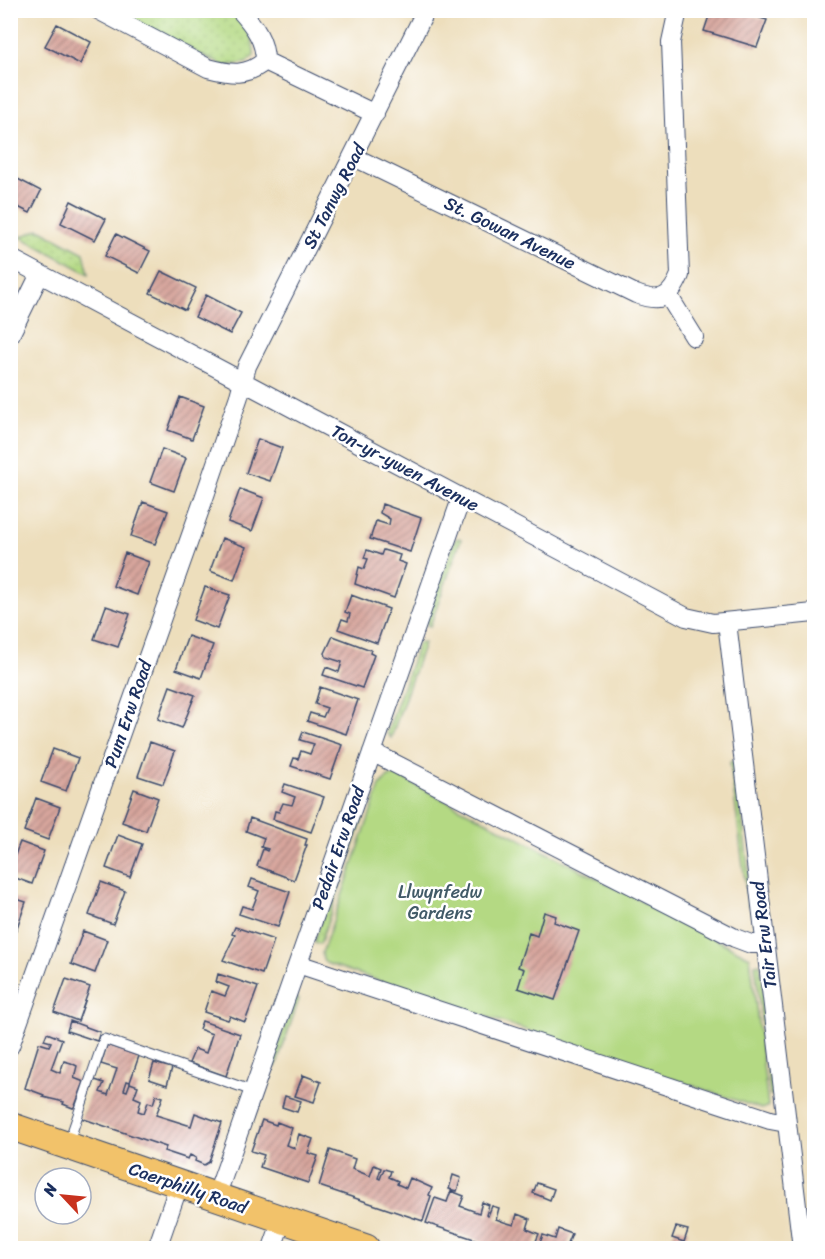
<svg xmlns="http://www.w3.org/2000/svg" width="825" height="1259" viewBox="0 0 825 1259" font-family="Sriracha,sans-serif">
<style>
.grass{fill:url(#grass-dots);stroke:#688470;stroke-width:1.5}
.park{fill:#b4d983;stroke:#688470;stroke-width:1.5}
.building{fill:url(#building-hatch)}
.lines{fill:none;stroke-linecap:round;stroke-linejoin:round}
.lane-casing{stroke:#3a496c;stroke-width:11}
.street-casing{stroke:#3a496c;stroke-width:20}
.primary-casing{stroke:#3a496c;stroke-width:29}
.lane{stroke:#fff;stroke-width:9}
.street{stroke:#fff;stroke-width:18}
.primary{stroke:#f2c26a;stroke-width:27}
.labels{text-anchor:middle;dominant-baseline:central;stroke-width:5;stroke-linejoin:round;paint-order:stroke}
.street-label{font-size:18px;fill:#1b2f5e;stroke:#fff}
.park-label{font-size:18px;fill:#415a67;stroke:#fff}
</style>
<defs>
<pattern id="grass-dots" width="8" height="8" patternUnits="userSpaceOnUse" patternTransform="scale(1.5)"><rect width="8" height="8" fill="#b4d983"/><path d="M2 2h.1M6 6h.1" fill="none" stroke="#9abb74" stroke-width="1.8" stroke-linecap="round"/></pattern>
<pattern id="building-hatch" width="6" height="6" patternUnits="userSpaceOnUse" patternTransform="scale(1.5)"><rect width="6" height="6" fill="#d7a59c"/><path d="M-1 1l2-2M0 6l6-6M5 7l2-2" fill="none" stroke="#ae8782"/></pattern>
</defs>
<rect width="100%" height="100%" fill="#fff"/>
<filter id="ink" filterUnits="userSpaceOnUse"><feTurbulence type="fractalNoise" baseFrequency=".0167" numOctaves="2"/><feDisplacementMap in="SourceGraphic" scale="12" xChannelSelector="R" yChannelSelector="G"/><feConvolveMatrix kernelMatrix="1 2 1 2 8 2 1 2 1" color-interpolation-filters="sRGB"/></filter>
<filter id="wash" filterUnits="userSpaceOnUse"><feTurbulence type="fractalNoise" baseFrequency=".008" numOctaves="4" result="noise"/><feDisplacementMap in="SourceGraphic" scale="24" xChannelSelector="R" yChannelSelector="G"/><feGaussianBlur stdDeviation="1.35" result="paint"/><feColorMatrix in="noise" values="0 0 0 0 0 0 0 0 0 0 0 0 0 0 0 0 0 1.4 0 .05"/><feComposite in="paint" operator="in"/></filter>
<g filter="url(#wash)">
<rect width="100%" height="100%" fill="#eddebc"/>
<path class="grass" d="M111 11H230C244 21 255 39 254 56L246 63 224 66Z
M39 229 84 253 89 274 21 237Z
M458 538 461 539 430 626 427 625 426 621 455 540Z
M421 642 424 643 391 738 387 733 418 644Z
M733 761 736 763 752 903 751 905 748 906 730 762Z
M369 783 375 785 320 944 314 942Z
M755 964H760L775 1094 770 1095Z
M295 997 299 999 276 1067 271 1066Z"/>
<path class="park" d="M396 775 750 957 768 1106 762 1109 326 963 323 959 322 953 380 786 388 777Z"/>
<g id="blocks">
<path class="building" d="M711 10H735L767 20 757 47 704 31Z
M57 24 91 42 80 64 45 46Z
M10 175 41 191 30 213 10 203Z
M71 201 106 219 95 240 61 223Z
M116 234 150 251 139 273 105 256Z
M161 271 196 288 185 310 150 293Z
M206 295 241 313 230 334 195 317Z
M180 397 204 406 192 439 168 430Z
M258 439 282 448 270 481 246 473Z
M162 449 186 458 174 491 150 482Z
M240 489 264 498 252 531 228 522Z
M143 502 168 511 155 544 131 536Z
M382 504 421 518 410 552 370 539 376 521 389 525 390 519 380 513Z
M222 538 246 547 234 580 210 571Z
M367 550 381 555 383 550 400 555 398 561 406 564 394 598 355 584 359 567 364 569 368 559 364 558Z
M125 553 149 562 137 595 113 586Z
M205 587 230 595 217 629 193 620Z
M351 595 389 609 377 643 338 629 342 619 348 621 350 614 345 612Z
M106 606 130 614 118 647 94 639Z
M188 636 213 645 201 678 176 669Z
M333 636 371 650 370 653 374 655 362 688 323 675 326 667 339 672 342 662 326 657 325 653Z
M170 686 195 695 182 728 158 719Z
M320 687 358 700 346 734 307 721 310 713 323 717 327 708 315 704Z
M303 732 342 745 330 779 291 766 294 758 298 759 301 751 310 754 314 744 300 740Z
M150 742 175 751 163 784 138 776Z
M53 749 78 758 66 791 41 782Z
M285 784 324 797 311 832 273 819 275 811 279 812 283 803 292 805 295 797 282 792Z
M134 789 158 798 146 831 122 822Z
M36 798 60 807 48 840 24 831Z
M250 818 307 839 305 845H307L294 880 257 866 263 849 267 851 268 849 261 847 264 838 246 831Z
M118 835 142 844 130 877 106 868Z
M20 842 44 851 32 884 10 876V868Z
M252 879 290 892 278 927 239 914 242 906 252 909 259 891 249 887Z
M101 882 125 891 113 924 89 915Z
M10 897 26 902 14 936 10 935Z
M544 912 556 916 554 922 579 931 555 1000 518 988 524 969 518 967 529 933 537 936Z
M235 927 274 940 262 974 223 960 235 935 232 934Z
M83 931 107 940 95 973 71 964Z
M218 974 258 987 245 1022 230 1016 228 1020 204 1012 211 991 225 996 229 987 216 982Z
M66 979 90 987 78 1021 54 1012Z
M70 1021 100 1032 97 1041 67 1031Z
M202 1021 240 1034 226 1076 189 1063 195 1049 206 1053 212 1034 199 1029Z
M47 1033 62 1039 51 1069 60 1073 64 1061 71 1063 77 1066 74 1078 84 1082 75 1106 73 1108 63 1104 64 1102 43 1097 44 1095 25 1088 39 1043 49 1046 51 1042 44 1040Z
M107 1045 139 1056 130 1082 127 1081 124 1090 127 1091 130 1083 138 1086 134 1097 141 1100 138 1111 144 1113 148 1102 153 1104 156 1095 163 1097 156 1115 191 1126 195 1113 222 1123 209 1162 204 1165 195 1161 196 1158 190 1155 188 1159 164 1151 166 1147 81 1118 95 1080 104 1083 100 1092 108 1095 117 1069 101 1064Z
M154 1063 172 1068 167 1085 149 1079Z
M303 1075 321 1082 314 1102 295 1096Z
M285 1096 301 1101 297 1112 282 1107Z
M262 1120 276 1125 277 1122 292 1128 286 1145 295 1148 299 1134 313 1139 308 1153 318 1156 308 1183 260 1167 264 1155 251 1151Z
M330 1150 355 1159 352 1169 370 1176 374 1165 381 1168 378 1178 380 1179 384 1169 391 1171 389 1177 398 1181 397 1184 406 1188 410 1178 432 1188 429 1195 431 1196 423 1221 319 1186Z
M453 1175 461 1178 457 1191 449 1189Z
M537 1183 554 1189 550 1200 533 1193Z
M451 1191 464 1196 460 1206 479 1213 482 1202 489 1205 486 1215 488 1216 492 1206 499 1208 496 1219 504 1222 514 1225 517 1214 530 1219 527 1229 539 1234 533 1248H501L426 1223 435 1198 447 1202Z
M676 1227 688 1230 684 1242 672 1238Z
M558 1229 572 1234 568 1244 580 1248H538L543 1235 555 1239Z"/>
</g>
</g>
<g filter="url(#ink)">
<use href="#blocks" fill-opacity="0" stroke="#3a496c" stroke-width="1.5"/>
<g class="lines">
<g class="lane-casing">
<path id="lane" d="M68 1144 104 1039 253 1091"/>
</g>
<g class="street-casing">
<path id="street" d="M98 10 208 68C231 74 246 77 265 61L375 114
M240 10C254 26 265 40 265 61
M354 157 636 294C660 303 670 299 680 275L671 42 678 10
M10 258 686 617 713 623 814 613
M668 295 694 337
M10 335 40 274
M727 622 802 1248
M372 752 735 938 751 944H764
M298 964 770 1120 786 1123
M10 1046 202 504 239 396 247 366 426 10
M216 1197 461 499
M157 1248 179 1185
M272 1248 282 1220"/>
</g>
<g class="primary-casing">
<path id="primary" d="M10 1126 366 1248"/>
</g>
<use href="#lane" class="lane"/>
<use href="#street" class="street"/>
<use href="#primary" class="primary"/>
</g>
</g>
<g class="labels">
<g class="street-label">
<text transform="translate(334 196) rotate(-63)">St Tanwg Road</text>
<text transform="translate(510 233) rotate(26)">St. Gowan Avenue</text>
<text transform="translate(405 468) rotate(28)">Ton-yr-ywen Avenue</text>
<text transform="translate(128 714) rotate(-71)">Pum Erw Road</text>
<text transform="translate(338 848) rotate(-71)">Pedair Erw Road</text>
<text transform="translate(764 935) rotate(-97)">Tair Erw Road</text>
<text transform="translate(188 1188) rotate(19)">Caerphilly Road</text>
</g>
<g class="park-label">
<text x="440" y="892">Llwynfedw<tspan x="440" dy="21">Gardens</tspan></text>
</g>
</g>
<rect width="825" height="1259" fill="none" stroke="#fff" stroke-width="36"/>
<g transform="translate(63 1196) rotate(296)"><circle r="28" fill="#ffffff" stroke="#a4acbf" stroke-width="1.5"/>
<path d="M0-4.5L10 22L0 15L-10 22Z" fill="#c8321e"/>
<text y="-9" font-size="16" font-weight="bold" text-anchor="middle" fill="#1b2f5e">N</text>
</g>
</svg>
